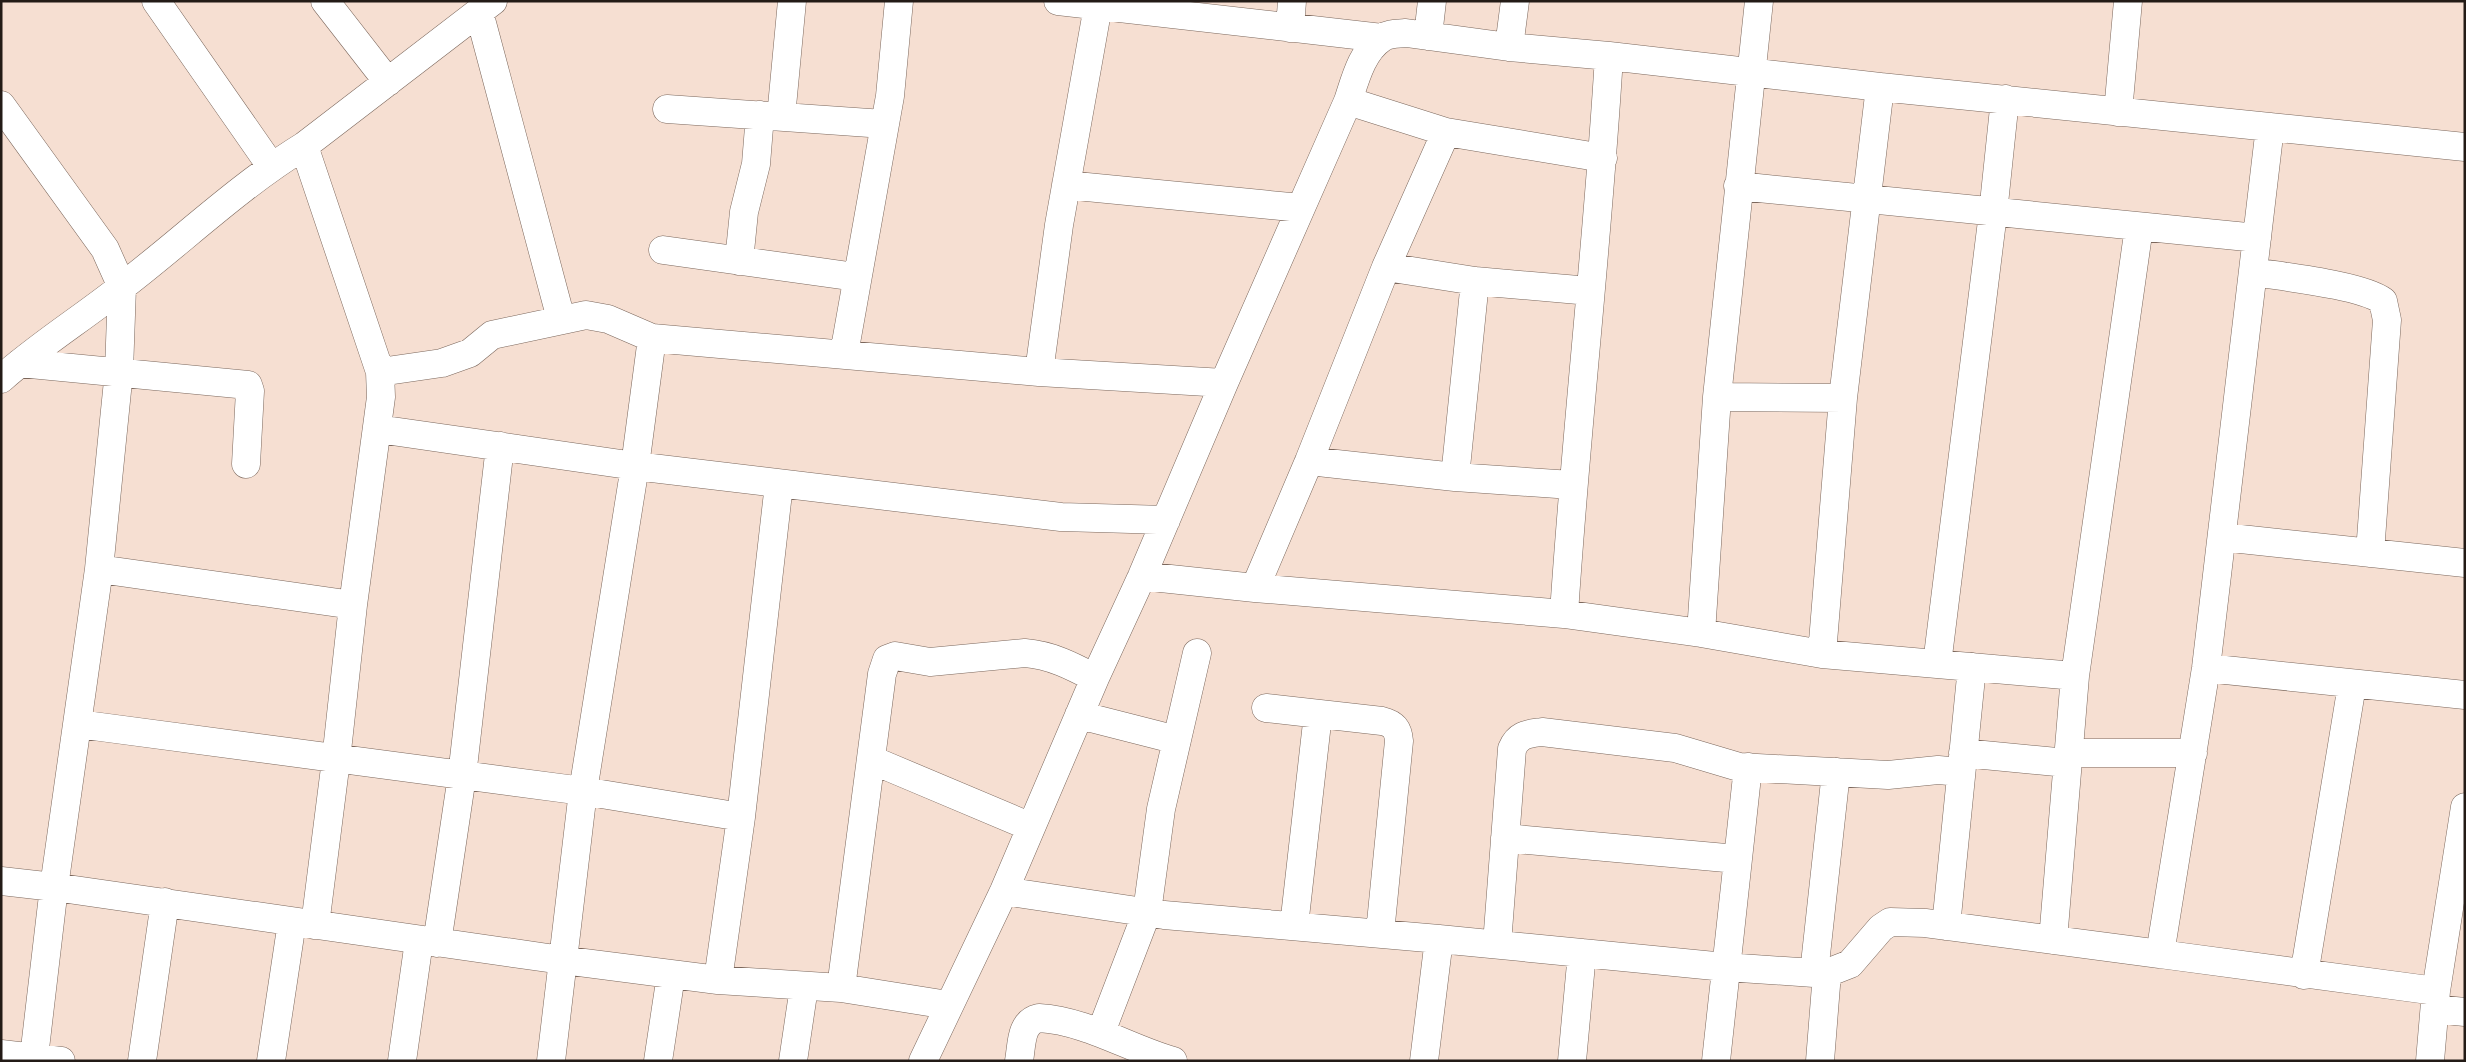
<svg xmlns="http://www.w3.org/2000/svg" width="2466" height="1062" viewBox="0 0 2466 1062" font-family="'Fira Sans',sans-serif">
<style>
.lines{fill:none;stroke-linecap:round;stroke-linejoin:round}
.minor-casing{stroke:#7b675c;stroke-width:29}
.minor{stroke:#fff;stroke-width:28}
</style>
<rect width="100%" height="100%" fill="#f6dfd2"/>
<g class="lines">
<g class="minor-casing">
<path id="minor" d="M156 1 271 166
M325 1 388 82
M1058 1 1382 38
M479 12 561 319
M1290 28 1292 1
M1428 36 1432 1
M1509 47 1515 1
M1348 101 1446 132 1603 158
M1 105 105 249 122 287 119 371 99 569 54 887 34 1057
M667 109 884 124
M2118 112 2128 1
M781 117 792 1
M2270 127 2206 668 2160 954 2436 991
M304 146 380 372 381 397 353 605 336 760 315 925
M1066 185 1301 208
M1738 186 2257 238
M663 250 856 277
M739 261 744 212 756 164 760 115
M1386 267 1475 281 1590 291
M2254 272C2284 277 2361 285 2383 301L2387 320 2370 553
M844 354 890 96 899 1
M20 363 248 385 250 391 246 464
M380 372 442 363 470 353 492 335 586 315 608 319 652 338
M1039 372 1059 225 1098 6
M1 379C39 345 83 318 123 286 183 240 239 186 304 146L493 1
M1717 397 1843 398
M378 429 635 466 1061 517 1166 520
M1309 461 1455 477 1572 485
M1455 477 1475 281
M2222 537 2465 563
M99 569 353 605
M1142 576 1255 588 1564 614 1701 633 1822 654 2075 676
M1255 588 1309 461 1386 267 1446 132
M1564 614C1576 428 1598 242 1609 56
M1701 633 1717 397 1759 1
M1822 654 1843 398 1880 87
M1937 664 1993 213 2005 99
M2206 668 2465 695
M1266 708 1382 721C1394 724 1398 729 1399 741L1380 933
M1079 715 1177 740
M78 724 583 791 741 817
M1963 753 2067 763
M2068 753H2193
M872 760 1031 827
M1505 838 1737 859
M1 881 54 887 562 960 718 980 841 988 948 1005
M1004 891 1164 915 1439 939 1725 967 1814 973H1827L1850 964 1881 928 1890 922 1925 923 2160 954
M1294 926 1318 714
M1946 926 1972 667
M2053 940 2075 676 2139 227
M437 943 462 776 500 446
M1497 944 1512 749C1518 734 1528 734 1542 732L1675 748 1739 767 1888 775 1938 770 1961 772
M1814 973 1836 772
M2304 975 2352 685
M718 980 741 817 779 484
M841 988 882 674 887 659 895 656 930 662 1025 653C1051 655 1072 666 1095 678
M2435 1009 2465 1012
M1101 1032 1147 912 1161 809 1197 653
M1 1054 61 1061
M142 1061 165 902
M271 1061 292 922
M402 1061 419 941
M551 1061 583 791 635 466 652 338 1039 372 1224 383
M658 1061 671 975
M793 1061 804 987
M923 1061 1004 891 1095 678 1142 576 1224 383 1348 101C1355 80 1362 51 1382 38 1389 33 1398 34 1406 33L1509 47 1609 56 1880 87 2465 147
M1019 1061C1022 1045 1020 1022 1039 1018 1087 1021 1128 1048 1173 1061
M1424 1061 1439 939
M1572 1061 1582 953
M1716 1061 1748 767
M1820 1061 1827 973
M2430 1061 2436 991 2465 807"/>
</g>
<use href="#minor" class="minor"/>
</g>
<rect width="2466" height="1062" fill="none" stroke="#231b16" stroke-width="5"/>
</svg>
